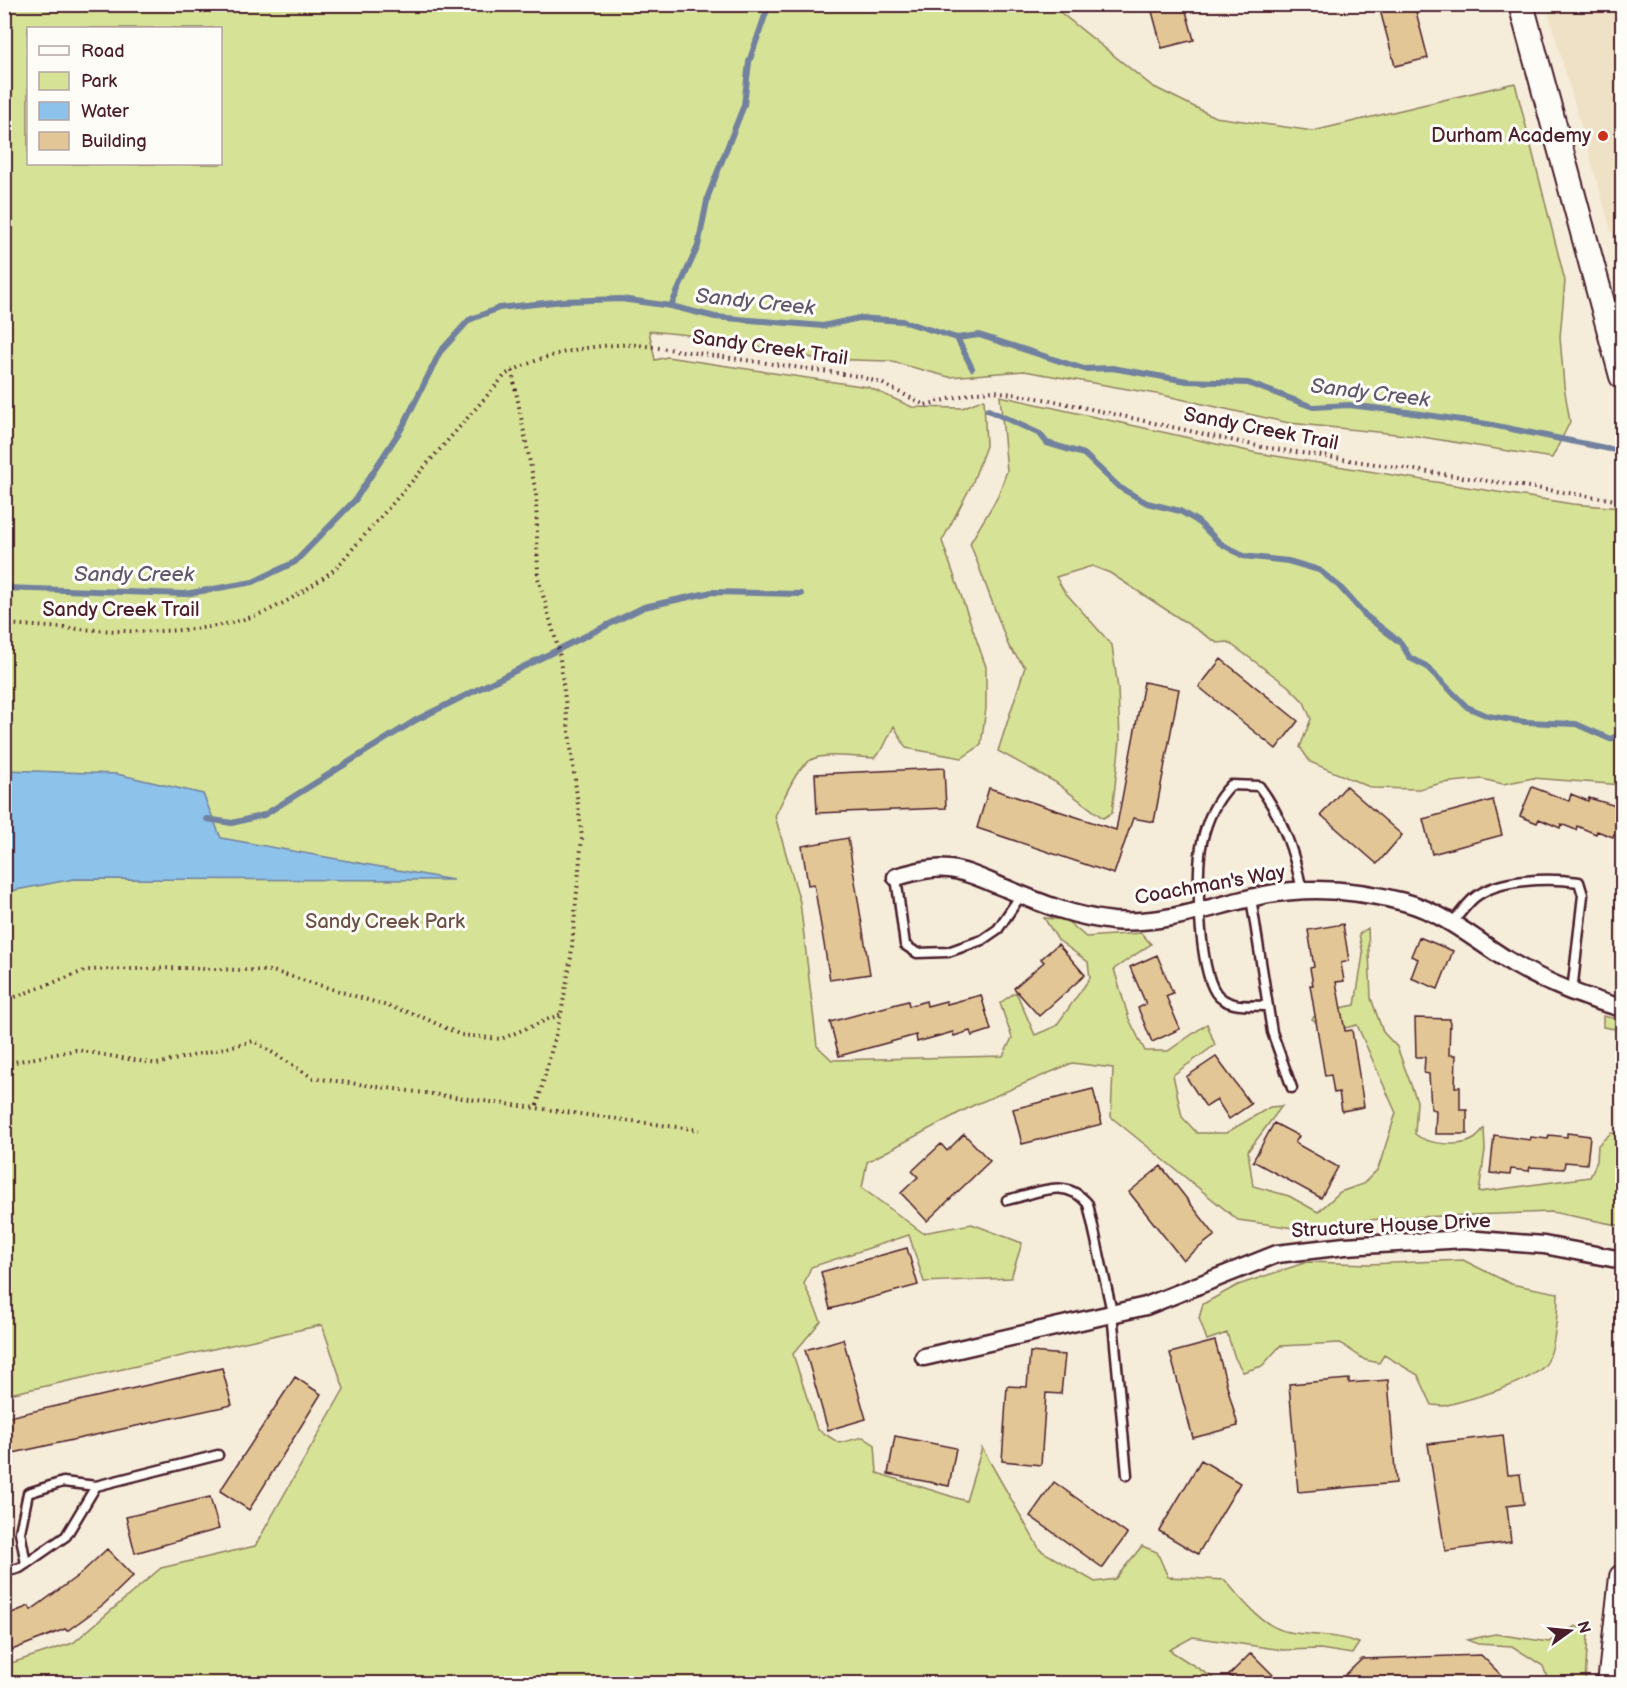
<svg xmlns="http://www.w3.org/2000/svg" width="1627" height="1688" viewBox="0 0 1627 1688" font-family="'Balsamiq Sans',sans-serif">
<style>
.built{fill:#efe1c6}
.green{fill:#d6e295;stroke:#908060;stroke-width:1.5;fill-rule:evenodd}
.water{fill:#8dc2ea;stroke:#72819e;stroke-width:1.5}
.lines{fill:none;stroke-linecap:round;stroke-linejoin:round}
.stream{stroke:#72819e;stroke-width:6}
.building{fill:#e2c696;stroke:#4a1f2b;stroke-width:1.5}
.lane-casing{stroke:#4a1f2b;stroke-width:13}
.street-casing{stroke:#4a1f2b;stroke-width:21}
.secondary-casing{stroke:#4a1f2b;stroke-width:28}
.path{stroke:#4a1f2b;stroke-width:4;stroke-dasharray:1.5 4.5;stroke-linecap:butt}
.lane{stroke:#fdfcf7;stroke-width:8}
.street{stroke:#fdfcf7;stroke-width:16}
.secondary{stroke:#fdfcf7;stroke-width:24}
.poi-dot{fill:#c8321e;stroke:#fdfcf7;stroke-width:2}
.labels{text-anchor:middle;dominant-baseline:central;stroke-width:6;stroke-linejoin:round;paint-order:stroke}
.poi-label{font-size:20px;fill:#4a1f2b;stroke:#fdfcf7;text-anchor:end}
.street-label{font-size:20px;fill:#4a1f2b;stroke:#fdfcf7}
.park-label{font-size:20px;fill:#6d5046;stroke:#fdfcf7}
.water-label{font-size:21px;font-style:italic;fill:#61586e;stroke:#fdfcf7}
</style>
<rect width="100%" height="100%" fill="#f5ecda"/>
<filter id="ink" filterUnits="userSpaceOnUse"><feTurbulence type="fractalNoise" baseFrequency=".0167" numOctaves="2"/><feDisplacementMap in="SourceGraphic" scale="12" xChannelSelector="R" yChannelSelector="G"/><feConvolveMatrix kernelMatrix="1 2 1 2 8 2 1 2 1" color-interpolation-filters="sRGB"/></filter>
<g filter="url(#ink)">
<path class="built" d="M1546 5H1622V268Z"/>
<path class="green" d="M5 5H1051L1152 86 1215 117 1313 131 1515 83 1565 281 1560 337 1564 386 1570 422 1552 458 1416 436 1289 423 1162 395 1024 371 949 377 889 361 818 359 710 337 649 331 655 360 667 357 868 387 912 407 962 408 984 399 986 446 972 484 942 541 986 667V708L981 745 962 758 906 748 894 726 883 748 874 758C802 753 807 751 775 816L800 902 817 1046 832 1060 1003 1056 1012 1038 1000 1003 1016 992 1035 1035 1056 1026 1090 978 1088 962 1058 940 1044 918 1066 920 1086 937 1141 933 1151 944 1114 969 1129 1019 1145 1051H1168L1207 1024 1215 1045 1173 1075 1182 1117 1197 1133H1226L1270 1107 1282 1106 1248 1151 1253 1186 1289 1196 1318 1212 1340 1192 1363 1184 1378 1169 1396 1113 1357 1025 1329 1032 1312 1019 1319 1012 1355 1005 1363 954 1359 934 1368 928 1371 998 1383 1032 1397 1047 1417 1101 1415 1134C1426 1144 1460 1148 1474 1139 1478 1137 1481 1131 1484 1128L1485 1150 1479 1192 1590 1177 1597 1161 1598 1145 1611 1133 1622 1134V1226L1552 1212 1389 1218 1294 1228 1238 1220 1111 1117 1113 1068 1072 1063 972 1106 867 1162 862 1188 923 1233 972 1224 1022 1243 1011 1278 924 1282 909 1235 811 1267 804 1284 821 1321 793 1354 817 1429 839 1443 863 1437 875 1445 877 1473 966 1501 982 1448 1040 1550 1095 1582 1115 1579 1142 1546 1157 1552 1168 1577 1225 1580C1241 1599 1263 1628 1289 1632 1313 1636 1336 1634 1359 1643L1352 1654 1320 1649 1283 1650 1193 1637 1169 1650 1223 1684H5V1665L73 1643 161 1568 255 1546 344 1389 322 1325 5 1395ZM28 28H220V164H28Z
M1000 396 1257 453 1572 504 1622 508V785L1533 778 1503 784 1482 779 1442 783 1419 789 1372 788 1310 762 1300 747 1311 719 1304 702 1288 686 1228 642 1217 643 1110 573 1092 566 1056 577 1064 591 1112 645 1118 689 1120 740 1112 813 1103 818 1055 782 998 751 1025 667 1009 647 970 543 997 498 1007 471Z
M1603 1016 1622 1020V1030L1603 1027Z
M1463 1260 1511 1284 1558 1293C1558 1308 1555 1354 1545 1365 1531 1383 1467 1400 1443 1406L1432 1405 1418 1375 1384 1355 1379 1363 1365 1360 1340 1343 1280 1346 1262 1366 1243 1372 1235 1358 1227 1333 1207 1340 1199 1318 1203 1304 1238 1285 1307 1262 1369 1264Z
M1576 1626 1588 1634 1585 1683H1549L1543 1666 1512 1646 1478 1644 1467 1640 1495 1634 1549 1642Z"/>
<path class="water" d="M5 770 117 774 203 794 221 838 453 880 74 879 5 892Z"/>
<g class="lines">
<path class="stream" d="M671 306 698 246 708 196 744 105 749 62 769 4
M957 338 972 368
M988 410 1040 434 1047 443 1084 454 1119 487 1147 503 1180 511 1197 521 1220 543 1243 556 1288 561 1319 570 1339 586 1366 616 1401 643 1410 658 1426 666 1467 707 1488 716 1525 722 1576 724 1610 739 1622 734
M4 588 185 594 253 582 295 562 355 500 403 426 440 352 469 320 499 308 563 301 621 299 671 306 715 317 823 326 859 318 902 321 957 338 979 335 1084 369 1112 368 1187 381 1248 383 1313 407 1349 405 1407 412 1487 424 1620 451
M207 819 232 823 264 815 416 720 644 607 712 592 801 594"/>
</g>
<path class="building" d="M1150 4H1184L1194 40 1162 48Z
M1400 4H1414L1428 58 1395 66 1380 10Z
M1221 659 1298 721 1276 749 1199 687Z
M1144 682 1179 689 1154 822 1133 818 1114 874 977 828 989 788 1116 830Z
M944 768 946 808 817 813 815 774Z
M1346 786 1402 835 1377 864 1321 815Z
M1532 787 1569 801 1571 794 1588 801 1589 798 1623 808V838L1614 834 1613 837 1597 831 1596 834 1577 826 1576 830 1561 824 1560 828 1539 819 1537 823 1520 816Z
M1493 800 1502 835 1432 854 1423 819Z
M848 838 870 974 830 980 814 884 808 885 802 846Z
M1343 924 1349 961 1341 963 1344 981 1336 982 1345 1031 1352 1030 1364 1107 1342 1111 1339 1092 1334 1093 1331 1075 1325 1076 1310 985H1313L1310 968 1314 967 1308 930Z
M1419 937 1453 951 1438 989 1411 978 1418 959 1411 956Z
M1058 944 1085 975 1039 1016 1014 988 1044 962 1041 959Z
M1157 955 1173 993 1166 996 1180 1029 1152 1042 1138 1008 1146 1004 1130 967Z
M981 995 991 1030 972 1036 970 1031 954 1036 953 1032 917 1042 916 1035 839 1056 830 1022 908 1001 909 1006 926 1001 927 1006 946 1001 947 1004Z
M1415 1018 1450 1019 1449 1055H1456L1455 1087H1460V1110H1467V1134H1435L1436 1110 1431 1109 1429 1074 1424 1073 1425 1057H1416Z
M1216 1057 1251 1104 1229 1119 1217 1100 1206 1107 1186 1077Z
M1093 1089 1102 1124 1022 1144 1013 1109Z
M1274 1123 1299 1136 1295 1143 1338 1167 1321 1198 1253 1161Z
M1567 1133 1590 1136 1587 1164 1565 1162 1564 1169 1530 1167 1529 1171 1511 1169 1510 1175 1490 1173 1494 1135 1530 1140 1531 1137 1548 1139 1549 1135 1567 1137Z
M964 1134 990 1161 927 1221 901 1193 918 1177 912 1171 941 1144 947 1151Z
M1161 1166 1215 1235 1183 1260 1129 1192Z
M907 1248 918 1285 830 1309 821 1272Z
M843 1339 866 1419 828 1430 805 1350Z
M1215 1341 1238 1426 1193 1438 1170 1353Z
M1030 1352 1065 1355 1061 1394 1046 1393 1041 1465 1002 1461 1007 1386 1027 1387Z
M222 1368 232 1405 4 1455V1418Z
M295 1377 321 1394 249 1510 220 1491Z
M1349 1379V1383L1388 1380 1396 1483 1298 1492 1289 1384Z
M1503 1435 1508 1475 1520 1474 1524 1504 1507 1506 1511 1542 1445 1551 1428 1444Z
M895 1436 956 1448 949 1486 888 1474Z
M1201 1460 1240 1483 1198 1554 1159 1531Z
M1054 1482 1127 1534 1103 1568 1030 1516Z
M210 1497 219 1529 135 1553 126 1517Z
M107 1549 133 1576 104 1604 67 1631 65 1629 12 1650 4 1631V1616L29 1606 31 1610 79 1575Z
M1251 1653 1281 1683H1238L1229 1675Z
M1481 1655 1509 1683H1337L1362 1659Z"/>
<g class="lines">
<g class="lane-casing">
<path id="lane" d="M896 877 905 945 917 953 948 952 982 940 998 929 1021 895
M1251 898 1272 1032 1292 1088
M1452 923C1459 915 1466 905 1474 898 1498 878 1550 878 1579 882L1583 895 1572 992
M1268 1006C1251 1005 1228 1009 1216 993 1199 968 1195 871 1202 842 1207 819 1215 801 1231 785L1259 786C1283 818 1294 852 1302 890
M1007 1200C1038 1193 1065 1176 1088 1204L1112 1312 1127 1475
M26 1564 20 1532 28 1493 63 1482 96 1486
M4 1572 20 1568 66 1536 96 1486 218 1455"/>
</g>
<g class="street-casing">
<path id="street" d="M896 877C914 872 931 867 949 869 968 871 987 881 1005 888 1040 903 1075 917 1113 921 1165 925 1215 905 1264 895 1310 886 1359 890 1404 902 1446 913 1477 942 1514 964 1549 984 1584 998 1622 1008
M924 1357 1146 1306 1277 1254 1345 1246 1465 1239 1544 1245 1622 1260"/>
</g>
<g class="secondary-casing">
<path id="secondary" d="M1521 4 1622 376
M1610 1684 1622 1577"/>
</g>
<path class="path" d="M512 371 536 493 538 578 559 651 582 837 571 957 561 1014 536 1109
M4 624C77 628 178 641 248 618 280 608 308 589 335 569L506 374C546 353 594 343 639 345L858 376 881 383 925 405 977 392 995 391 1055 401 1262 447 1622 501
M4 1001 87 970 182 968 273 971 420 1016 461 1035 501 1039 561 1014
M4 1064 76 1050 157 1064 254 1041 313 1078 699 1130"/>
<use href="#lane" class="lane"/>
<use href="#street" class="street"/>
<use href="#secondary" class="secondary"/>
</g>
</g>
<circle class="poi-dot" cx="1603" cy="136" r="6"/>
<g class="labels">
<g class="poi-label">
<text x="1591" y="136">Durham Academy</text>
</g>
<g class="street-label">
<text transform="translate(770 348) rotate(8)">Sandy Creek Trail</text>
<text transform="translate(1261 429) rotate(11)">Sandy Creek Trail</text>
<text x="121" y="610">Sandy Creek Trail</text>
<text transform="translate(1210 885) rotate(-10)">Coachman's Way</text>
<text transform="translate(1391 1226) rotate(-3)">Structure House Drive</text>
</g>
<g class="park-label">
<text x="385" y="922">Sandy Creek Park</text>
</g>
<g class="water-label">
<text transform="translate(755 302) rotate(6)">Sandy Creek</text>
<text transform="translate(1370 393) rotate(7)">Sandy Creek</text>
<text x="134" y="574">Sandy Creek</text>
</g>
</g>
<rect width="1627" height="1688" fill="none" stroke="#fdfcf7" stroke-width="24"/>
<rect x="12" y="12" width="1603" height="1664" fill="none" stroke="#4a1f2b" stroke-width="2" filter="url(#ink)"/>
<rect x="27" y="27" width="195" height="138" fill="#fdfcf7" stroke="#b5a4a5" stroke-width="1.5"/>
<rect x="39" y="46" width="30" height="9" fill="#fdfcf7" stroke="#b5a4a5" stroke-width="1.5"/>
<text x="81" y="57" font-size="18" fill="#4a1f2b">Road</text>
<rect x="39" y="72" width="30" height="18" fill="#d6e295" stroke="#b5a4a5" stroke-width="1.5"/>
<text x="81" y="87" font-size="18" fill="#4a1f2b">Park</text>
<rect x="39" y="102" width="30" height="18" fill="#8dc2ea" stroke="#b5a4a5" stroke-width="1.5"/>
<text x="81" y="117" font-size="18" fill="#4a1f2b">Water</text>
<rect x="39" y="132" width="30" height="18" fill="#e2c696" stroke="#b5a4a5" stroke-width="1.5"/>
<text x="81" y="147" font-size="18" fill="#4a1f2b">Building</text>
<g transform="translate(1570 1631) rotate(75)" stroke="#fdfcf7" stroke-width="4.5" paint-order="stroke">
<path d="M0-4.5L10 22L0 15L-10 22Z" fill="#4a1f2b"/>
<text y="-9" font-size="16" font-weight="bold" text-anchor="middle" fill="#4a1f2b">N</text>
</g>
</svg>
